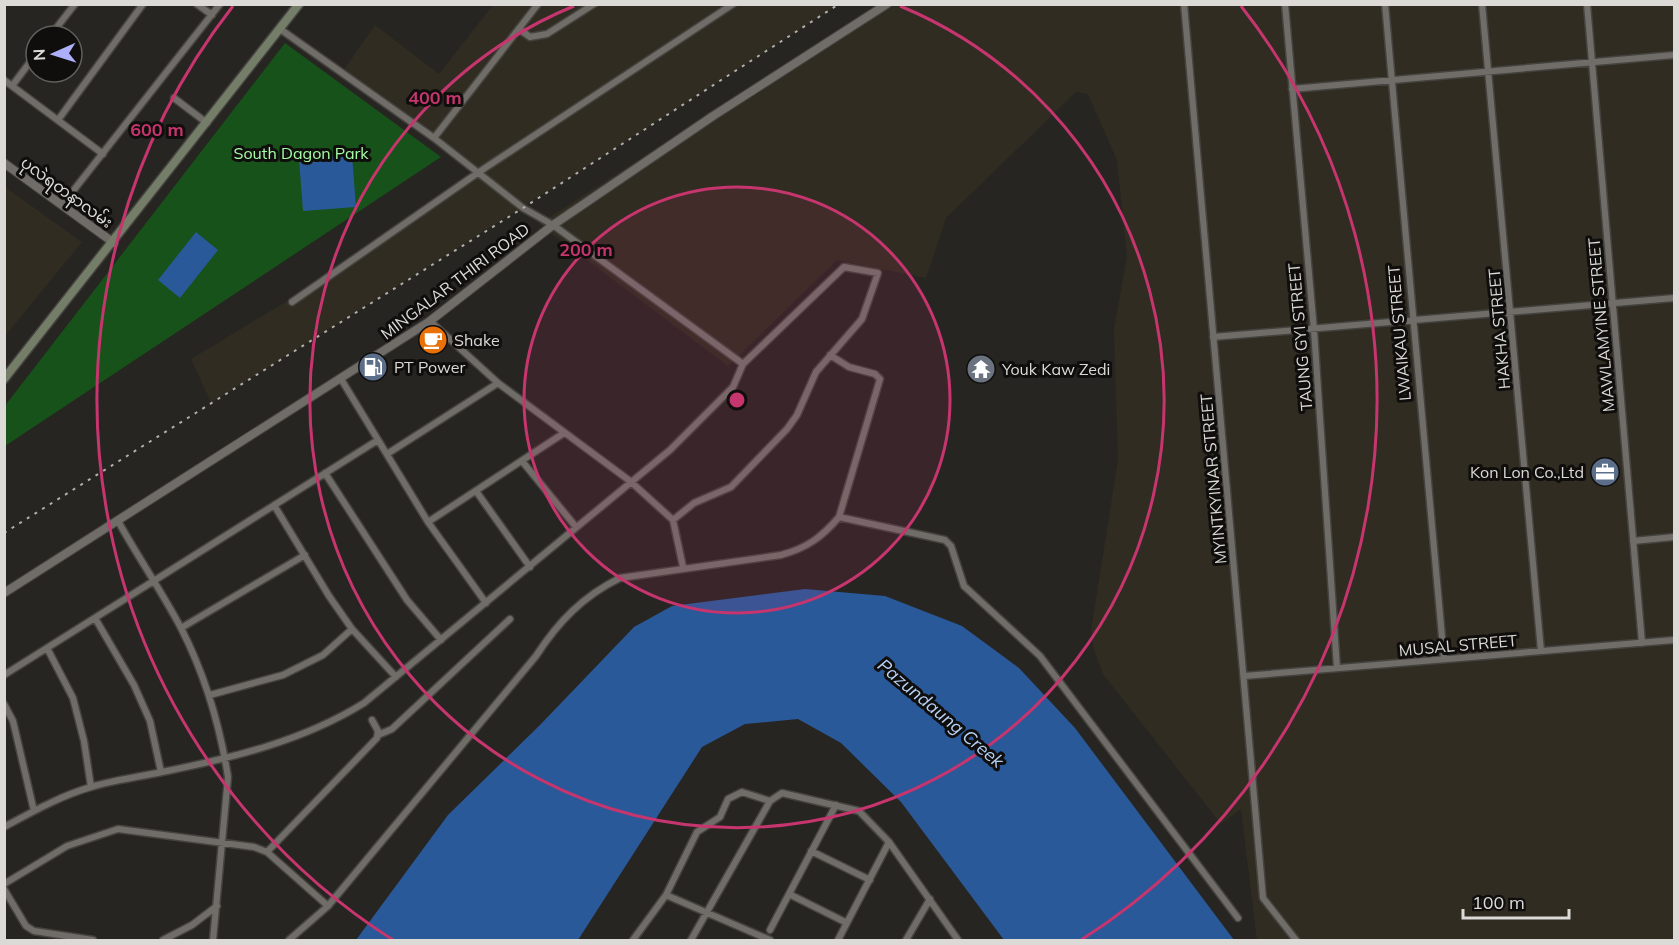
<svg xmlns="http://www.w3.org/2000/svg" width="1679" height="945" viewBox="0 0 1679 945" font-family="Mulish,'Noto Sans Myanmar',sans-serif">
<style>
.built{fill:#302c22}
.green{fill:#165219}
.water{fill:#295999}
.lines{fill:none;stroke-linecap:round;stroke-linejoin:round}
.minor-casing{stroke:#45433f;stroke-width:9}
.tertiary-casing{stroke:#45433f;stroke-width:10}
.secondary-casing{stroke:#45433f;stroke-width:11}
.minor{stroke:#706d68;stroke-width:6}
.tertiary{stroke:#706d68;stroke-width:8}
.secondary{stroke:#747d68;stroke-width:8}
.rail{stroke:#b1afac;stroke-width:2;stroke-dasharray:3 6;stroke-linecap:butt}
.ring{fill:none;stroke:#c6356e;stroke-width:3}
.labels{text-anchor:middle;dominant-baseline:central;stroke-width:6;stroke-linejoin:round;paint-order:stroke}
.park-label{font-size:16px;fill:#a5fda4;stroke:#0f0e0c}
.street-label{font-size:16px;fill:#dbdad7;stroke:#0f0e0c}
.poi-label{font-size:16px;fill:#dbdad7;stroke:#0f0e0c;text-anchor:start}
.water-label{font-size:18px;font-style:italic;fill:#b8d3f8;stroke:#0f0e0c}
.centre{fill:#c6356e;stroke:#0f0e0c;stroke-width:3}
.ring-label{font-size:18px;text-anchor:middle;font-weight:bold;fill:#c6356e;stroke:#0f0e0c;stroke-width:6;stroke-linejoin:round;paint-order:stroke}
</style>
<rect width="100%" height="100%" fill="#272521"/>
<path class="built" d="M493 5H837L594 162 211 403 191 359 327 277 478 172 431 141 341 74 375 25 439 74Z
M878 5H1674V940H1257L1241 809 1221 824 1103 674 1094 650 1091 631 1118 460 1114 329 1127 257 1117 160 1088 94 1076 92 946 218 926 278 837 260 728 366 539 224Z
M5 187 82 242 5 336Z"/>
<path class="green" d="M285 43 441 157 5 446 4 407Z"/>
<path class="water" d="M352 155 356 207 303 211 299 159Z
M196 232 218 250 180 298 158 280Z
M805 589 885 596 962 626 1019 668 1075 728 1234 940H1004L901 802 841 743 798 719 745 724 702 747 578 940H356L448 815 540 725 634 627 672 606Z"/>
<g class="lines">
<g class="minor-casing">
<path id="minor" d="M197 4 212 15
M1184 4 1263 898 1296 940
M1285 4 1314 330 1337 668
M1385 4 1444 659
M1482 4 1541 651
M1587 4 1642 643
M280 29 434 138 523 208 553 225 743 364
M519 29 530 37 547 34 594 4
M50 36 75 4
M4 80 103 154
M12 86 36 54
M1292 89 1674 55
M174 98 207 123
M58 120 143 4
M434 138 538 4
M62 205 220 4
M292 302 479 172 733 4
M430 321 498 383 630 481 673 520 683 567
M1213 337 1674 298
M341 379 428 522 486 603
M387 454 498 383
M522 461 576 527
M325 473 407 600 441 640
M476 491 530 567
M274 505 329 596 352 629 396 677
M839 517 945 540 951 546 964 586 1040 656 1238 918
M118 521C138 557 162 592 181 628 205 675 220 726 228 777L213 940
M428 522 564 433
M1633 541 1674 537
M95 618 134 685 150 721 161 772
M181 628 305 555
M47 648 73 698 84 741 91 787
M4 675 378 440
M1244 676 1674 640
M210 695 283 675 323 655 352 629
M4 704 13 721 34 811
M378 735 392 729 510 619
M4 827C32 812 60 796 91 787 114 780 139 777 162 772 232 758 303 741 364 703L670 450 733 387 743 364 844 267 878 273 862 319 816 372 797 415 787 429 731 487 694 503 673 520
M811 851 870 880
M267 852 377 738 378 731 372 720
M4 884 67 846 118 829 254 847 267 852 328 906
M4 889 26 926 34 931 93 940
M789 894 847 923
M666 895 770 940
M770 930 836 805
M163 940 192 925 217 906
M289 940 328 906 536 656C558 622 583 596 620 578L781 555C807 548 822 537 839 517L880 379 875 374 849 367 830 355
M633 940 666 895 697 832 720 817 728 799 742 792 770 801
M691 940 770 801 782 793 859 811 889 842 958 940
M838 940 889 842
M906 940 930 899"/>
</g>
<g class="tertiary-casing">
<path id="tertiary" d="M4 163 114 243
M4 593 430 321 553 225 713 116 887 4"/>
</g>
<g class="secondary-casing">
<path id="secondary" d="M4 379 299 4"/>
</g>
<use href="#minor" class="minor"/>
<use href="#tertiary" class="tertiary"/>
<use href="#secondary" class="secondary"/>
<path class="rail" d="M4 533 523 208 839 4"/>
</g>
<circle cx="737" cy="400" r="213" fill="#c6356e" fill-opacity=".12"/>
<g class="ring">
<circle cx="737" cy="400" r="213"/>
<path d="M900 6A427 427 0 1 1 574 6"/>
<path d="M393 940A640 640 0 0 1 233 6M1241 6A640 640 0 0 1 1081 940"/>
</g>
<defs>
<g id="cafe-disc" transform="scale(1.5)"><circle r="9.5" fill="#e8710a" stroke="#0f0e0c"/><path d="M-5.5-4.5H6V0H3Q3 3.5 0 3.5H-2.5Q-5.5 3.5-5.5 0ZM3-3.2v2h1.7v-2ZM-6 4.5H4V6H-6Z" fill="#fff"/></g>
<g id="fuel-disc" transform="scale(1.5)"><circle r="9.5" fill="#5c6f8a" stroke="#0f0e0c"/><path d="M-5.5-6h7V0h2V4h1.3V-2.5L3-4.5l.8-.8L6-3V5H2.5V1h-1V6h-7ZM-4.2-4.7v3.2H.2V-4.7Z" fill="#fff"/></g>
<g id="temple-disc" transform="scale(1.5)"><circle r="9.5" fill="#6b7280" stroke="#0f0e0c"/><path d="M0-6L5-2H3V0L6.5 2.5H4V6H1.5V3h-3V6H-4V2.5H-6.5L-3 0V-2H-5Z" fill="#fff"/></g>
<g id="office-disc" transform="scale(1.5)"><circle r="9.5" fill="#5c6f8a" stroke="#0f0e0c"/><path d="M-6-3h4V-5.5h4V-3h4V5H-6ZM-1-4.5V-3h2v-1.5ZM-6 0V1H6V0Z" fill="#fff"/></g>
</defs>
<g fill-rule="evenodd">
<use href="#cafe-disc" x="433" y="340"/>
<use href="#fuel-disc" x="373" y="367"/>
<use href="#temple-disc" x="981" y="369"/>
<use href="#office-disc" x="1605" y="472"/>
</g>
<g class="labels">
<g class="park-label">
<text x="301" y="153">South Dagon Park</text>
</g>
<g class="street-label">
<text transform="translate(67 192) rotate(36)">ပုလဲရတနာလမ်း</text>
<text transform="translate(455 281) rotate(-37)">MINGALAR THIRI ROAD</text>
<text transform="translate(1601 325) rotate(-95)">MAWLAMYINE STREET</text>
<text transform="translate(1499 329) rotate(-95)">HAKHA STREET</text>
<text transform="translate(1399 333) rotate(-95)">LWAIKAU STREET</text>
<text transform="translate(1300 337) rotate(-95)">TAUNG GYI STREET</text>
<text transform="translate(1213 479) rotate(-95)">MYINTKYINAR STREET</text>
<text transform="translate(1458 645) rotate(-5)">MUSAL STREET</text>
</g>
<g class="poi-label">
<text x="454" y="340">Shake</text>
<text x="394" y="367">PT Power</text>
<text x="1002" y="369">Youk Kaw Zedi</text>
<text x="1584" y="472" text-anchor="end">Kon Lon Co.,Ltd</text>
</g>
<g class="water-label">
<text transform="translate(941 713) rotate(40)">Pazundaung Creek</text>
</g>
</g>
<circle cx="737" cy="400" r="9" class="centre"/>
<g class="ring-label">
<text x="435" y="104">400 m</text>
<text x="157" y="136">600 m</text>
<text x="586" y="256">200 m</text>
</g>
<rect width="1679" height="945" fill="none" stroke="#dbdad7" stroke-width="12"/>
<g transform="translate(54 54) rotate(267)"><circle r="28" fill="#0f0e0c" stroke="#61605d" stroke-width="1.5"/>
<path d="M0-4.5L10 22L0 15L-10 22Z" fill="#adaffb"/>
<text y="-9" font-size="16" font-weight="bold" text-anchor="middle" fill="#dbdad7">N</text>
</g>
<path d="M1463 909v9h106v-9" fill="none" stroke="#dbdad7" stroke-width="3"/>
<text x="1472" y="909" font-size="18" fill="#dbdad7" stroke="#0f0e0c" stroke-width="4.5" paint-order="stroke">100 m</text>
</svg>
